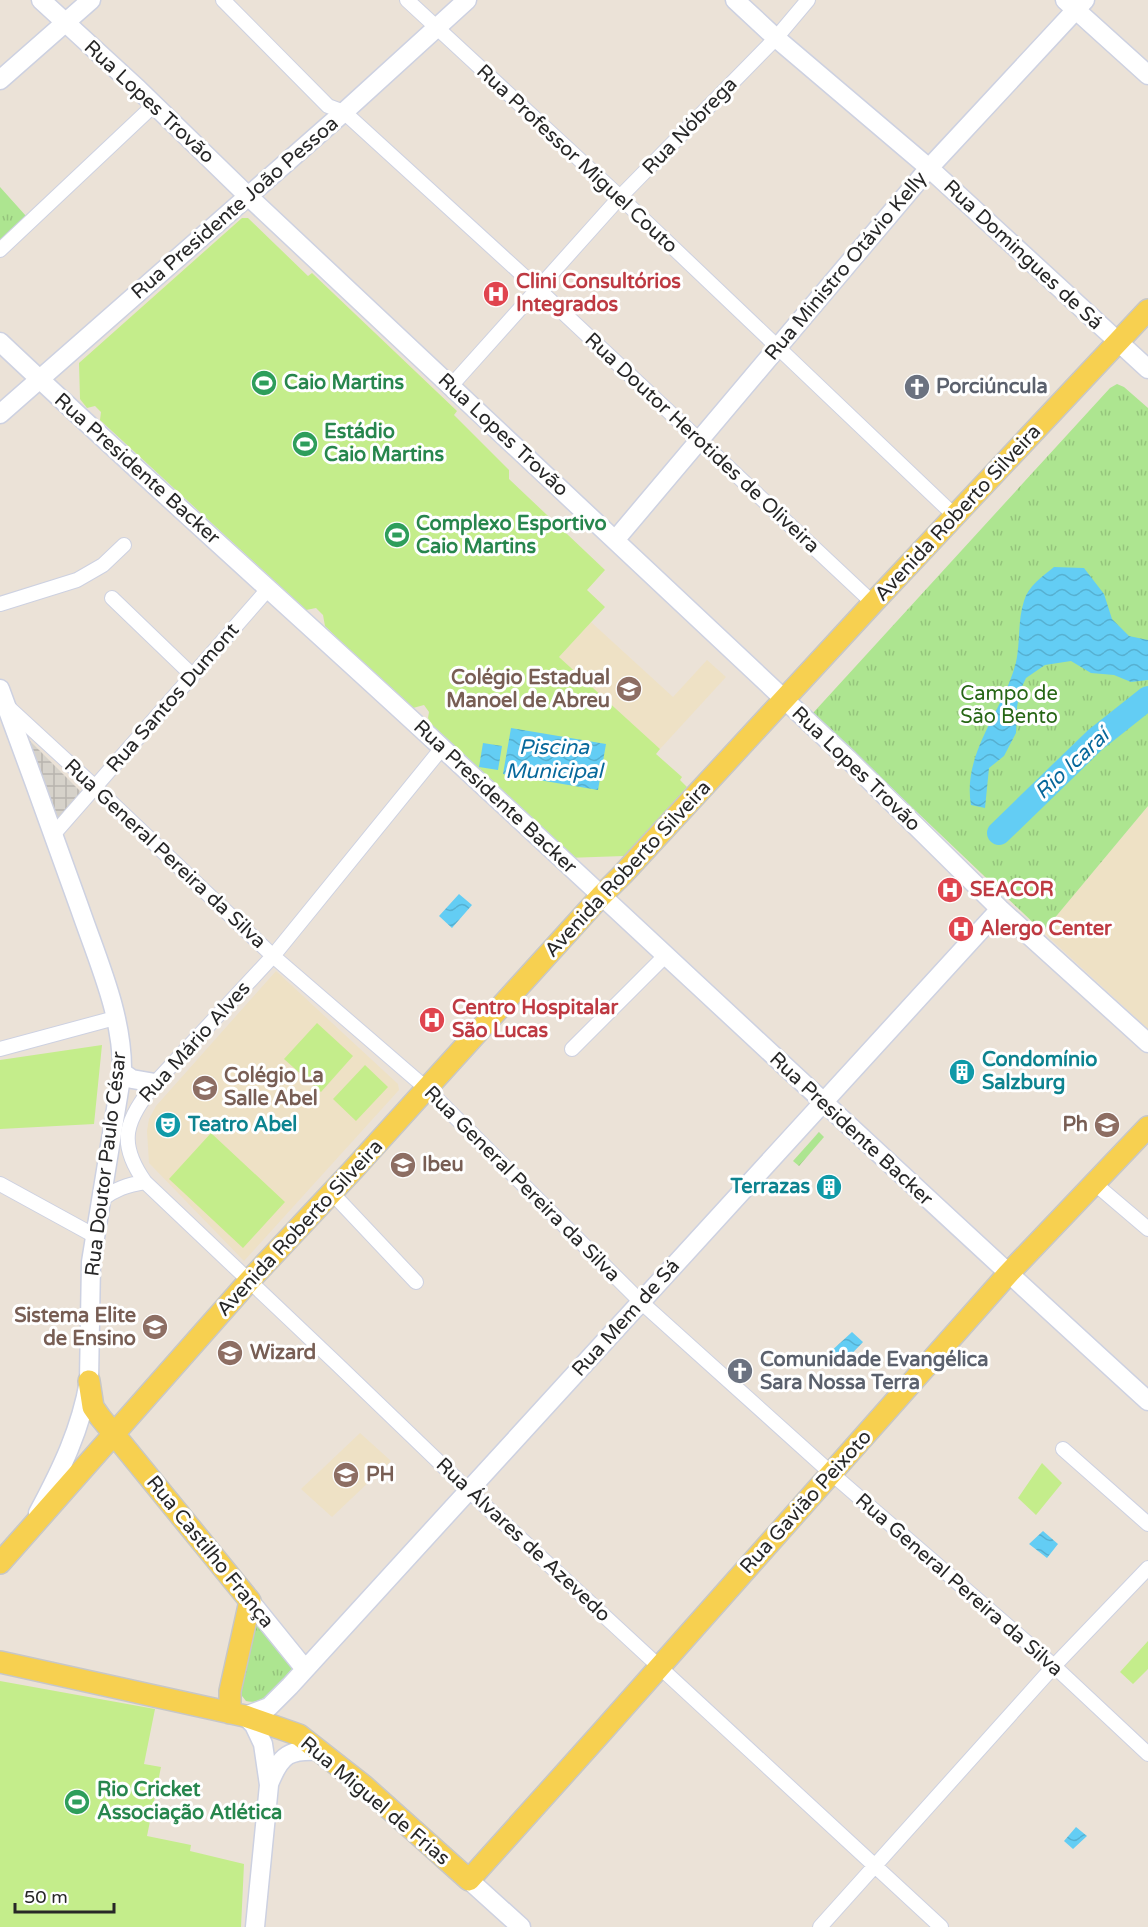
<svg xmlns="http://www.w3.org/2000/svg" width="1148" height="1927" viewBox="0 0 1148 1927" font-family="'Varela Round',sans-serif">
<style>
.education{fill:#eee1c5}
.park{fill:url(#park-tufts)}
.garden{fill:url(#garden-furrows)}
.pitch{fill:#c4ed8b}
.plaza{fill:url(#plaza-grid)}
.water{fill:url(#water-waves)}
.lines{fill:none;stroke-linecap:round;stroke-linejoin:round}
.river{stroke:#63cdf4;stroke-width:24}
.street-casing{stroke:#cdd1e1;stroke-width:16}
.secondary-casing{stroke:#cdd1e1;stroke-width:21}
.primary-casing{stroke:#c7c7c7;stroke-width:24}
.street{stroke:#fff;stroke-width:14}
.secondary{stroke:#fff;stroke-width:18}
.primary{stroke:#f7d050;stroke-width:21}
.labels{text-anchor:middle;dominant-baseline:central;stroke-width:6;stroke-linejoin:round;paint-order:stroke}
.street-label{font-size:20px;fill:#272727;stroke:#fff}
.health-label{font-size:20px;font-weight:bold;fill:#be3a42;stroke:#fff;text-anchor:start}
.leisure-label{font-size:20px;font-weight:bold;fill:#27864d;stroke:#fff;text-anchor:start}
.worship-label{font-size:20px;font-weight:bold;fill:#5b616d;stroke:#fff;text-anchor:start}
.education-label{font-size:20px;font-weight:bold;fill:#785e54;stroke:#fff;text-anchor:start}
.park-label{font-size:20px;fill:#266615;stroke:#fff}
.culture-label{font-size:20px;font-weight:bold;fill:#0d838f;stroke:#fff;text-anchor:start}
.water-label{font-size:21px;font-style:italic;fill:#07689b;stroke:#fff}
</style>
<defs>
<pattern id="park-tufts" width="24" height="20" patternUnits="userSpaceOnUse" patternTransform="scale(1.5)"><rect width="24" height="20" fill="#ade590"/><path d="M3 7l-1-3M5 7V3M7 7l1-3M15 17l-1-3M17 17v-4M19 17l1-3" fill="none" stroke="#95c47c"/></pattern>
<pattern id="garden-furrows" width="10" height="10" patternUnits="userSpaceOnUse" patternTransform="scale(1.5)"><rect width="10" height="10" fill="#ade590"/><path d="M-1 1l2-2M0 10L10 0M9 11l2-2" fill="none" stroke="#95c47c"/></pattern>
<pattern id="plaza-grid" width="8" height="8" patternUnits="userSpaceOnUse" patternTransform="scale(1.5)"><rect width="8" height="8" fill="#d6d2ca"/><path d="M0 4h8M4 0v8" fill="none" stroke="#b8b4ae"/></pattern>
<pattern id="water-waves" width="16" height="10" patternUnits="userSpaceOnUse" patternTransform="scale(1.5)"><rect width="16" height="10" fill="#63cdf4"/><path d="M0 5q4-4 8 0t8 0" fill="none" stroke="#56b0d1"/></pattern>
</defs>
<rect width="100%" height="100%" fill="#ebe2d7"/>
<path class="education" d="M591 622 673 697 707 660 726 677 660 749 559 657Z
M1148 806V1029L1043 932Z
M276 971 398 1084 399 1090 244 1261 149 1163 147 1131 149 1119 156 1106Z
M360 1433 391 1461 332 1517 301 1489Z"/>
<path class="park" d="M0 187 26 216 0 240Z
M1117 384 1124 387 1148 408V806L1043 932 813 713 1110 388Z
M256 1626H260L292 1666V1670C280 1683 265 1706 246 1701L242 1696V1682Z"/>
<path class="garden" d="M819 1132 824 1137 799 1166 793 1161Z"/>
<path class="pitch" d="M242 218H248L308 276 312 273 457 411 454 415 509 470V479L605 570 587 590 605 607 559 657 660 749 656 754 682 777 680 780 687 787 624 856 566 858 432 725 428 718 429 712 424 705 413 708 406 705 325 626 323 615 316 608 306 610 100 420 101 412 95 406 87 408 80 399 79 363Z
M317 1023 353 1056 321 1092 284 1059Z
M102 1045 94 1124 0 1129V1060Z
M365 1065 388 1087 356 1121 333 1099Z
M211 1133 285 1202 243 1248 169 1179Z
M1042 1463 1062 1483 1036 1515 1018 1498Z
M1148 1641V1669L1133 1684 1120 1672Z
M0 1681 155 1709 144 1764 161 1767 147 1836 191 1845 190 1851 244 1864 241 1927H0Z"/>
<path class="plaza" d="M23 734 82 793 55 823Z"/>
<path class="water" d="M1054 567 1084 568 1104 594 1112 619 1129 636 1148 640V680L1131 682 1114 675 1091 673 1071 661 1045 665 1026 678 1020 691 1017 707 1016 733 1004 756 989 768 985 808 971 805C962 754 1002 712 1015 666 1021 645 1017 622 1024 601 1028 586 1043 576 1054 567Z
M511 728 606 744 598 790 503 774Z
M483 743 502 746 498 770 479 767Z
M459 894 472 905 452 928 439 916Z
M852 1332 863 1342 839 1367 828 1354Z
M1043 1531 1058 1544 1047 1558 1029 1544Z
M1076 1827 1087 1836 1073 1849 1064 1841Z"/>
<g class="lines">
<path class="river" d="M999 833 1095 740 1148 698"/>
<g class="street-casing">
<path id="street" d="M223 0 328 106 344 112 538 289 873 603
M407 0 620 197 956 517
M0 250 154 105
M450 387 620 197 776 38 808 0
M112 598 192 675
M0 604 77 580 103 565 124 545
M8 707 95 787 273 956 427 1089 641 1302 831 1473 1054 1666 1148 1754
M442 748 273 956 155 1083C126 1121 116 1141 145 1182L337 1364 468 1490 941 1927
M53 835 269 588
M0 1049 115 1018
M572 1049 665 956
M1094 1183 1148 1229
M0 1184 95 1236
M332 1193 416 1282
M101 1200C115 1189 127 1185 145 1182
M1063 1449 1148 1524
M820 1927 1054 1666 1148 1568"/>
</g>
<g class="secondary-casing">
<path id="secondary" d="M41 0 138 89 248 196 848 759 1000 909 1148 1043
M735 0 776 38 929 168 1148 369
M1065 0 1148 75
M0 80 91 0
M0 342C144 478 293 610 439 745 676 964 910 1184 1148 1401
M0 414 344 112 467 0
M616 539 929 168 1085 0
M0 689C27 762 54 836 80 909 98 961 123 1016 122 1072L91 1262 89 1381C81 1429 61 1470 38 1513
M122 1072 132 1079 155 1083
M250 1601 305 1669
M245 1716 269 1707 290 1686 1000 909
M245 1716 254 1725 263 1744 269 1785 255 1927
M269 1784C281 1754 289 1749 321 1751
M469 1880 521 1927"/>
</g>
<g class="primary-casing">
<path id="primary" d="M89 1381 93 1407 100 1417 250 1601 230 1691V1713
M0 1563 249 1281 352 1171 601 896 623 874 873 603 1148 310
M0 1662 245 1716 299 1735 364 1786 469 1880 601 1733 1008 1274 1148 1127"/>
</g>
<use href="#street" class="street"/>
<use href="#secondary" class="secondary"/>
<use href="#primary" class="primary"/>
</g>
<defs>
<g id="hospital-disc" transform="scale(1.35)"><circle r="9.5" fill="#e0444e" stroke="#fff"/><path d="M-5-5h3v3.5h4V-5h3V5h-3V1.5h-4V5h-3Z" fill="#fff"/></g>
<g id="stadium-disc" transform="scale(1.35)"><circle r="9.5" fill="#2e9e5b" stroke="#fff"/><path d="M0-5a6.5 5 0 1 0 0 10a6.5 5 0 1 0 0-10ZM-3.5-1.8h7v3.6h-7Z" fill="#fff"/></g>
<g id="church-disc" transform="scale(1.35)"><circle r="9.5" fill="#6b7280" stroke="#fff"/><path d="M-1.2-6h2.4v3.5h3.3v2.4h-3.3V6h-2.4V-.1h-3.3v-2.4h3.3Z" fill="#fff"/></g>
<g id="school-disc" transform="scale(1.35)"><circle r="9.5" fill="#8d6e63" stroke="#fff"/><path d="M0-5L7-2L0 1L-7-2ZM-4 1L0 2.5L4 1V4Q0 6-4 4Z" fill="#fff"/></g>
<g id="building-disc" transform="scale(1.35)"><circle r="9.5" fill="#0f9aa8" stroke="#fff"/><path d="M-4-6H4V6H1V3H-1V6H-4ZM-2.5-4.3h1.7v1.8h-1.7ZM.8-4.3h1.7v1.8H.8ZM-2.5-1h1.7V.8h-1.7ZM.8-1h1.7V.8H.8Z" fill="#fff"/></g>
<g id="theatre-disc" transform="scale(1.35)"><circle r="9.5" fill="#0f9aa8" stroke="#fff"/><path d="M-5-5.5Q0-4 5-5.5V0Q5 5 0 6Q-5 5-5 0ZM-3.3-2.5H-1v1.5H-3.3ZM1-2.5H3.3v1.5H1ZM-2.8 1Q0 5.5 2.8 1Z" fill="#fff"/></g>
</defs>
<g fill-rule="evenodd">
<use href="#hospital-disc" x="496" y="294"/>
<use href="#stadium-disc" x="264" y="383"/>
<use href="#church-disc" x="917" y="387"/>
<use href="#stadium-disc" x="305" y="444"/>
<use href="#stadium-disc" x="397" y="535"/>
<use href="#school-disc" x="629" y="689"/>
<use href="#hospital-disc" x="950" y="890"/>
<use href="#hospital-disc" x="961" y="929"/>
<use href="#hospital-disc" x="432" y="1020"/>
<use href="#building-disc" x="962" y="1072"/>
<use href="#school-disc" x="205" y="1088"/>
<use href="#theatre-disc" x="168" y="1125"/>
<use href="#school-disc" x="1107" y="1125"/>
<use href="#school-disc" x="403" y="1165"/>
<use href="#building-disc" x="829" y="1187"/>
<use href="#school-disc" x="155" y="1327"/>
<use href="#school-disc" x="230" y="1353"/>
<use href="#church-disc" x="740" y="1371"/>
<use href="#school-disc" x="346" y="1475"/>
<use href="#stadium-disc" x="77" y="1802"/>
</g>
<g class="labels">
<g class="street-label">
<text transform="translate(149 102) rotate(43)">Rua Lopes Trovão</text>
<text transform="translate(690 126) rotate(-46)">Rua Nóbrega</text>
<text transform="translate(577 159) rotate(43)">Rua Professor Miguel Couto</text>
<text transform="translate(235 208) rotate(-41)">Rua Presidente João Pessoa</text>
<text transform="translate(1023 255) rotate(43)">Rua Domingues de Sá</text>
<text transform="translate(846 266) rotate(-50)">Rua Ministro Otávio Kelly</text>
<text transform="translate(503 435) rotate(43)">Rua Lopes Trovão</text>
<text transform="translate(702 443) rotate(43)">Rua Doutor Herotides de Oliveira</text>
<text transform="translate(137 469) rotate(42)">Rua Presidente Backer</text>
<text transform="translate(958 513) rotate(-47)">Avenida Roberto Silveira</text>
<text transform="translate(173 698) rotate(-49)">Rua Santos Dumont</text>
<text transform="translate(856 769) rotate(44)">Rua Lopes Trovão</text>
<text transform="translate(495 797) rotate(43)">Rua Presidente Backer</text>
<text transform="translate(165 854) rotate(43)">Rua General Pereira da Silva</text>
<text transform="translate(628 869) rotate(-47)">Avenida Roberto Silveira</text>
<text transform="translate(195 1042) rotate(-48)">Rua Mário Alves</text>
<text transform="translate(851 1129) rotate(43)">Rua Presidente Backer</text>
<text transform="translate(106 1164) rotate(-83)">Rua Doutor Paulo César</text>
<text transform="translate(522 1184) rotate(45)">Rua General Pereira da Silva</text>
<text transform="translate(300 1228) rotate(-47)">Avenida Roberto Silveira</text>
<text transform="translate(626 1318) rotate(-48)">Rua Mem de Sá</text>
<text transform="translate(806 1502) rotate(-48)">Rua Gavião Peixoto</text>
<text transform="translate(523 1540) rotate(43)">Rua Álvares de Azevedo</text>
<text transform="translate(210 1552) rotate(51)">Rua Castilho França</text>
<text transform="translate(959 1585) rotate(41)">Rua General Pereira da Silva</text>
<text transform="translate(375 1801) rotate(40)">Rua Miguel de Frias</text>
</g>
<g class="health-label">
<text x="516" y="282">Clini Consultórios<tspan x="516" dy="23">Integrados</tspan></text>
<text x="970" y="890">SEACOR</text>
<text x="980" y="929">Alergo Center</text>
<text x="452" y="1008">Centro Hospitalar<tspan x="452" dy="23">São Lucas</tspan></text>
</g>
<g class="leisure-label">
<text x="284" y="383">Caio Martins</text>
<text x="324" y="432">Estádio<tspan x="324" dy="23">Caio Martins</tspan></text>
<text x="416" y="524">Complexo Esportivo<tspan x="416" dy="23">Caio Martins</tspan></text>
<text x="97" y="1790">Rio Cricket<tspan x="97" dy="23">Associação Atlética</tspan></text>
</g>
<g class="worship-label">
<text x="936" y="387">Porciúncula</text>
<text x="760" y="1360">Comunidade Evangélica<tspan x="760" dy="23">Sara Nossa Terra</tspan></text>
</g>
<g class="education-label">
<text x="610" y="678" text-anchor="end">Colégio Estadual<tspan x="610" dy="23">Manoel de Abreu</tspan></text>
<text x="224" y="1076">Colégio La<tspan x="224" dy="23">Salle Abel</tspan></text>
<text x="1088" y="1125" text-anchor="end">Ph</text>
<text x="422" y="1165">Ibeu</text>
<text x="136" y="1316" text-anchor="end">Sistema Elite<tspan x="136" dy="23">de Ensino</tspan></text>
<text x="250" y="1353">Wizard</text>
<text x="366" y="1475">PH</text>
</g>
<g class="park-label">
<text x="1009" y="694">Campo de<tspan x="1009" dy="23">São Bento</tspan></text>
</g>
<g class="culture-label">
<text x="982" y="1060">Condomínio<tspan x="982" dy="23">Salzburg</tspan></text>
<text x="188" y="1125">Teatro Abel</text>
<text x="810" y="1187" text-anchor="end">Terrazas</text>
</g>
<g class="water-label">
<text x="554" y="747">Piscina<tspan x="554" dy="24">Municipal</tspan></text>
<text transform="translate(1072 764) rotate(-43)">Rio Icaraí</text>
</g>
</g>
<path d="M15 1903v9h99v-9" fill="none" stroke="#272727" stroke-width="3"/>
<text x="24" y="1903" font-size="18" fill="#272727" stroke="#ffffff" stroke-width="4.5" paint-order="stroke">50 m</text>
</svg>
